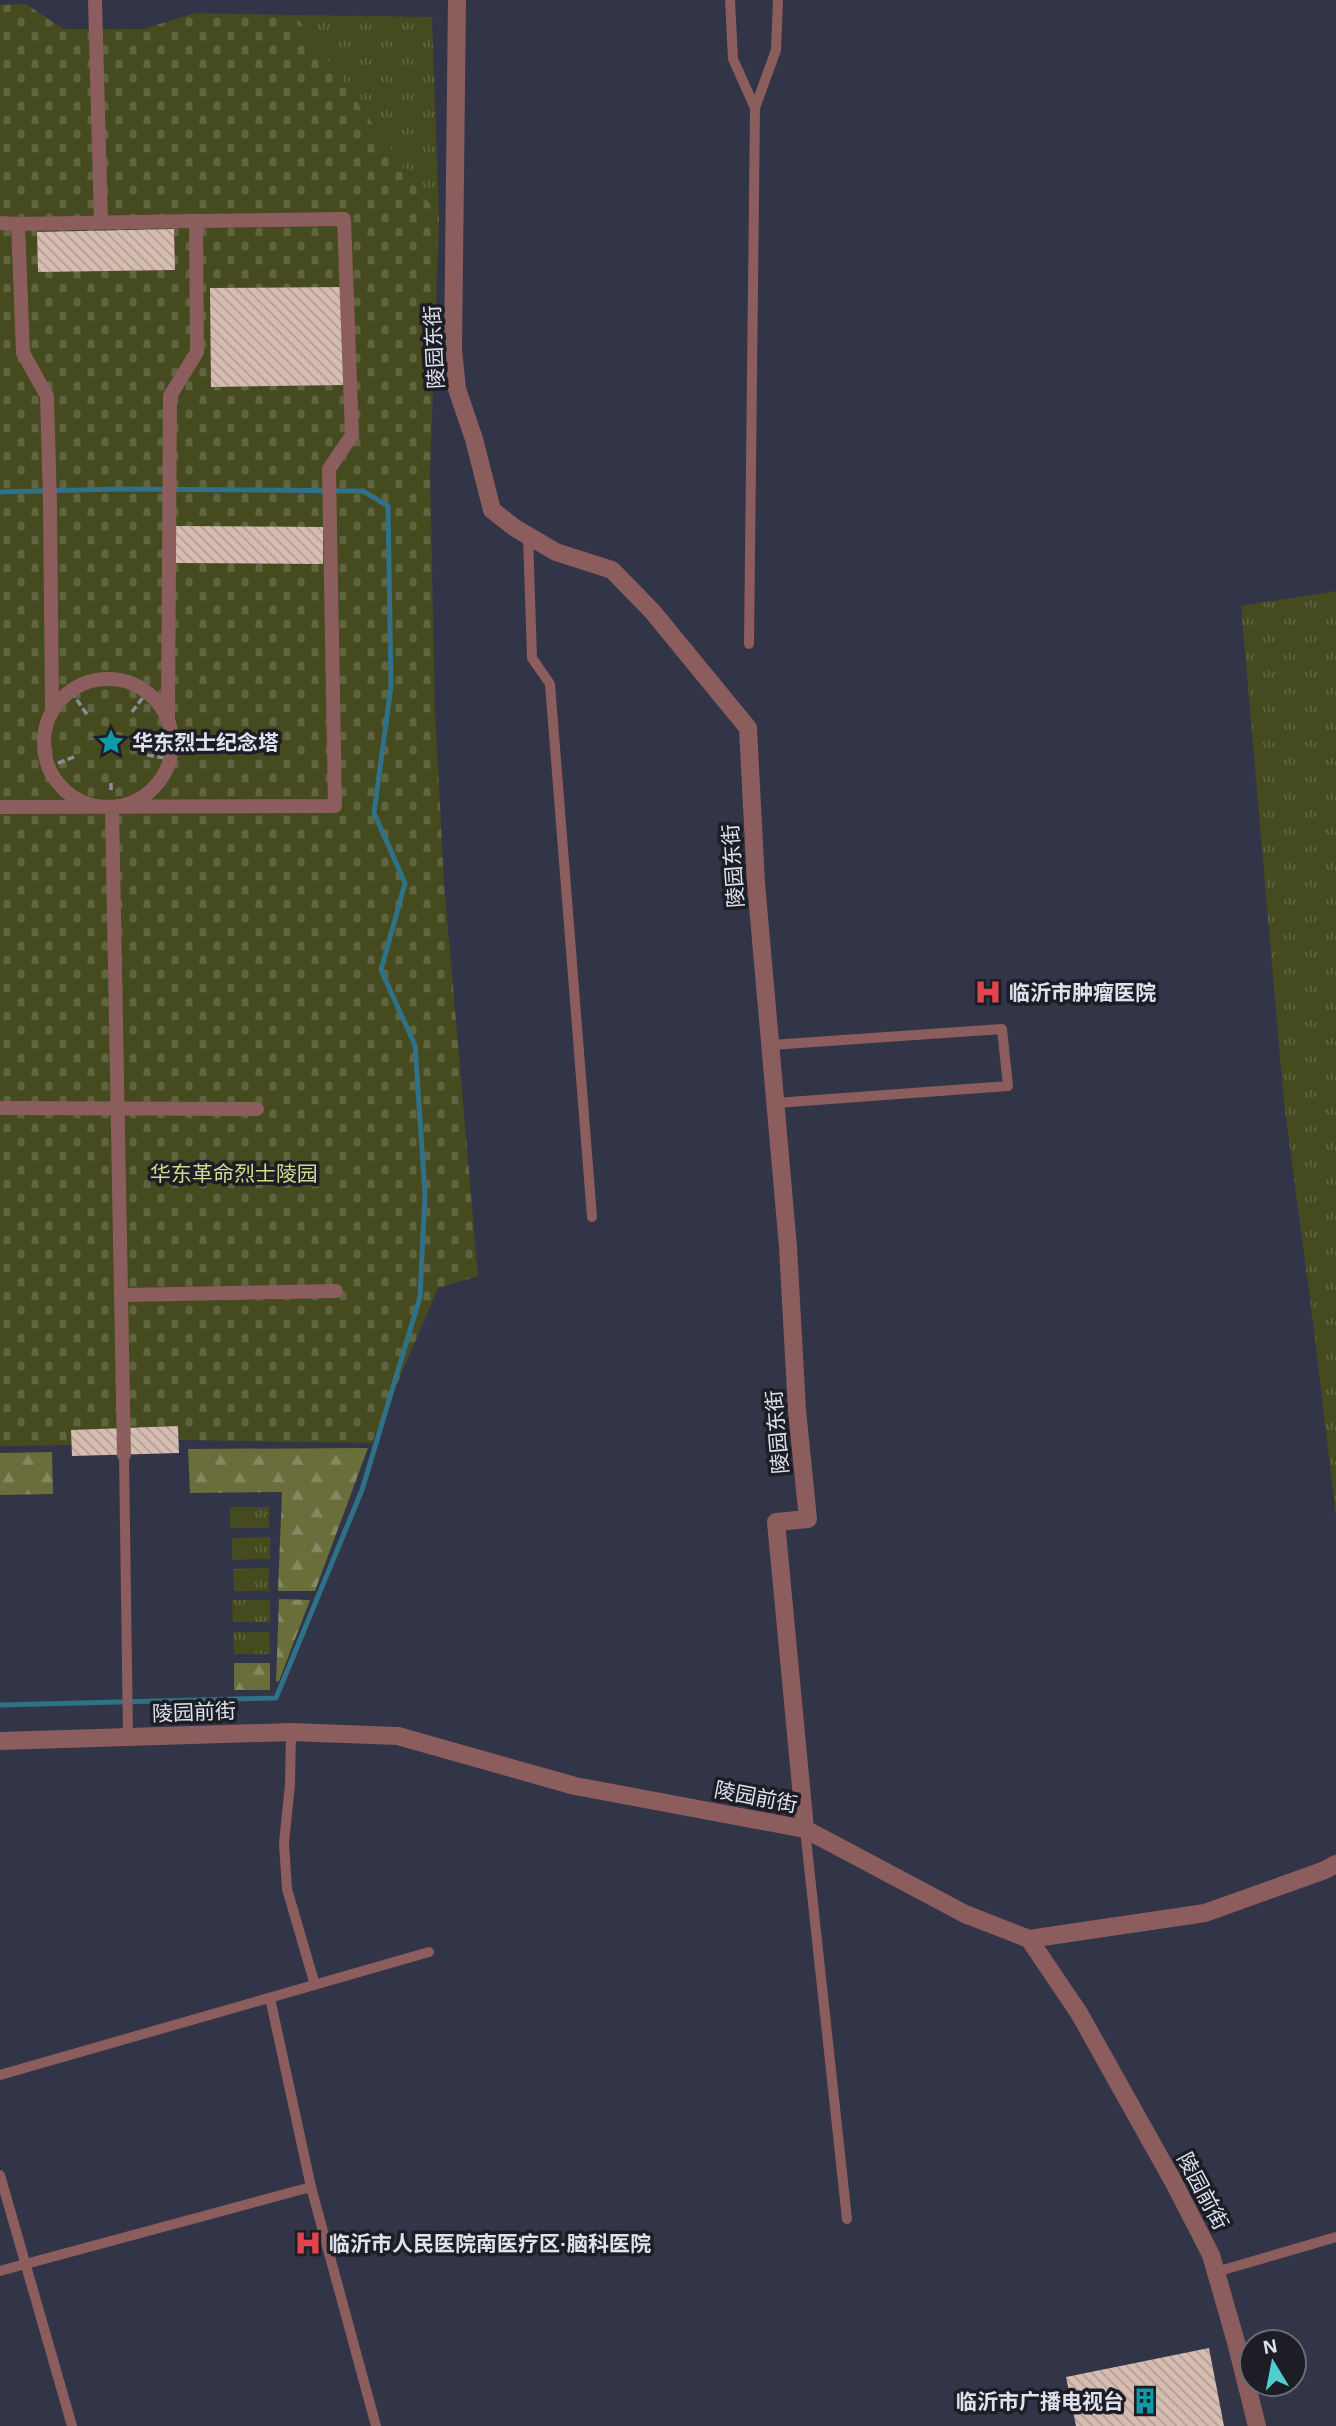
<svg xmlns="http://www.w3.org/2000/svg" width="1336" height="2426" viewBox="0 0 1336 2426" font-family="Arial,'Noto Sans SC',sans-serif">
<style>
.grass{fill:url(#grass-tufts)}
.forest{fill:url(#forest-firs)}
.cemetery{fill:url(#cemetery-stones)}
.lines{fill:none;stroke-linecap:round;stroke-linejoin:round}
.stream{stroke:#2f7186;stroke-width:5}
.building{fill:url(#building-back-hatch)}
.path{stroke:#8a8c9c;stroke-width:3.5;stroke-dasharray:7 3.5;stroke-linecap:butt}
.service{stroke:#8b5d5d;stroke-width:10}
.pedestrian{stroke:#8b5d5d;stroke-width:14}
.minor{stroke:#8b5d5d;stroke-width:18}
.labels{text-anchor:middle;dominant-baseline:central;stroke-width:7;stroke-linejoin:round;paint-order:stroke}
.street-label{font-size:21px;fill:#dfe1ed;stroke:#1c1d25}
.poi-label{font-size:21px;font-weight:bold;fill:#dfe1ed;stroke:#1c1d25;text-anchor:start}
.park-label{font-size:21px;fill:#d1da8a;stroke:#1c1d25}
</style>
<defs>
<pattern id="grass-tufts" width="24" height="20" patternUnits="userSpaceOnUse" patternTransform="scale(1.75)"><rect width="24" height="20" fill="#464a1f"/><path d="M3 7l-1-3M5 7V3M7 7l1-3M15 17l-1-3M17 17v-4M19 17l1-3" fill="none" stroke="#606440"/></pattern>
<pattern id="forest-firs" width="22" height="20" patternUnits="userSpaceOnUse" patternTransform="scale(1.75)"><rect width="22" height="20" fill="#696e3b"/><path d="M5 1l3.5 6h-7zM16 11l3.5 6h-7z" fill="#858961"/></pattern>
<pattern id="cemetery-stones" width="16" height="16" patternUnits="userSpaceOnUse" patternTransform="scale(1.75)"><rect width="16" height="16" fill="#464a1f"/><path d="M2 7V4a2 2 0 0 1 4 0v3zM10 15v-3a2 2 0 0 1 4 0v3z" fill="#606440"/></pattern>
<pattern id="building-back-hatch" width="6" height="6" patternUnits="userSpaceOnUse" patternTransform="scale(1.75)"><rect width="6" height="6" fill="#d6bcb1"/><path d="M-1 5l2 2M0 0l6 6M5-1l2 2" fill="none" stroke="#b19e96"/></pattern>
</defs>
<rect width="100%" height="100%" fill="#323447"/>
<path class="grass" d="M295 15 432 17 439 217Z
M1336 591V1516L1312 1314 1284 1103 1241 606Z
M230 1507H269V1528H230Z
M270 1537V1559L232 1560V1538Z
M269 1568V1591H234L233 1569Z
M232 1600H270V1622H233Z
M233 1632H269L270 1654H234Z"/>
<path class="forest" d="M368 1448 315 1591H278L282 1492 190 1493 188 1449Z
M52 1452 53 1494 0 1495V1453Z
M279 1599 310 1600 279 1681 276 1682Z
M234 1663H270V1690H234Z"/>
<path class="cemetery" d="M26 4 63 29H143L195 13 295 15 439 217 430 473 435 711 444 882 478 1276 438 1288 372 1443 179 1440 178 1426 71 1430 72 1445 0 1446V5Z"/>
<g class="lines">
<path class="stream" d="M0 492 119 489 363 491 388 506 391 686 374 813 405 883 381 970 415 1045 425 1194 420 1297 362 1490 276 1698 0 1705"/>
</g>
<path class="building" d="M174 229 175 270 38 272 37 232Z
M345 287 346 385 211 387 210 288Z
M174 526 323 527V564L174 563Z
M178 1426 179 1453 72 1456 71 1430Z
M1209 2348 1224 2426H1076L1066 2377Z"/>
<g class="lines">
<path class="path" d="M71 691 88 716
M132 712 147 692
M147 755 171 759
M48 767 76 756
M111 783V792"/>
<path class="service" d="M730 0 733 59 755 108 776 50 778 0
M528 536 532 658 550 684 592 1217
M749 644 755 108
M771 1045 1002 1029 1008 1086 776 1103
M124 1455 128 1737
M291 1732 290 1784 284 1843 287 1889 315 1985
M805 1829 847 2219
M270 1998 311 2187 376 2426
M0 2075 429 1952
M0 2175 72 2426
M0 2271 311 2187
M1216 2272 1336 2237"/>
<path class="pedestrian" d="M95 0 101 223
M0 223 18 224
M44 743a64 64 0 1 1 128 0a64 64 0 1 1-128 0Z
M52 711 50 503 47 396 23 353 18 224 196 221 197 352 170 396 168 717
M0 807 335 806 329 469 352 435 344 219 196 221
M112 808 124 1455
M0 1108 257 1109
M122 1295 336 1291"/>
<path class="minor" d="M457 0 453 350 457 389 474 439 492 510 515 528 556 552 612 570 652 611 748 728 756 883 788 1247 797 1410 808 1519 776 1522 805 1829
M0 1741 291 1732 398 1736 575 1786 805 1829 965 1914 1029 1939 1079 2013 1173 2181 1211 2255 1236 2342 1257 2426
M1029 1939 1205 1913 1325 1870 1336 1864"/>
</g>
<defs>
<g id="sight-bare" transform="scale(2.1)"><path d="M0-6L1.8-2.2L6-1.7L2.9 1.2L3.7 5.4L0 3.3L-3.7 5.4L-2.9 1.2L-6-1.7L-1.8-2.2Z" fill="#0f9aa8" stroke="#1c1d25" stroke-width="2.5" paint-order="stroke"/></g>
<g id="hospital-bare" transform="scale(2.1)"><path d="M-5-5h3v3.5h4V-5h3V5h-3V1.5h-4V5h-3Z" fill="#e0444e" stroke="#1c1d25" stroke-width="2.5" paint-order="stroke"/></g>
<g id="building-bare" transform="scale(2.1)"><path d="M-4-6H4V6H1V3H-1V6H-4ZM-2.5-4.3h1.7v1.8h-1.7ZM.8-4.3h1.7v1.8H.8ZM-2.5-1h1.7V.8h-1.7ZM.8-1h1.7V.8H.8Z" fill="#0f9aa8" stroke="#1c1d25" stroke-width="2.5" paint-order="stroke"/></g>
</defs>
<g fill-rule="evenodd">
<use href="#sight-bare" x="111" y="742"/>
<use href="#hospital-bare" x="988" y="992"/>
<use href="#hospital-bare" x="308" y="2243"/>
<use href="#building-bare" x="1145" y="2401"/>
</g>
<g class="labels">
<g class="street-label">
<text transform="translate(434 347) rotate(-93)">陵园东街</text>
<text transform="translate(733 866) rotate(-94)">陵园东街</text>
<text transform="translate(777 1432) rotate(-95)">陵园东街</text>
<text transform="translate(194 1712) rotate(-2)">陵园前街</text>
<text transform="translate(756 1797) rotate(11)">陵园前街</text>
<text transform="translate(1203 2191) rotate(62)">陵园前街</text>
</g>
<g class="poi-label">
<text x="132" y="742">华东烈士纪念塔</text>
<text x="1009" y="992">临沂市肿瘤医院</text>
<text x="329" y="2243">临沂市人民医院南医疗区·脑科医院</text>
<text x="1124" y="2401" text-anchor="end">临沂市广播电视台</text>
</g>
<g class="park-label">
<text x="234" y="1173">华东革命烈士陵园</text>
</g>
</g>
<g transform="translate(1273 2363) rotate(350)"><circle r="33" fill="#1c1d25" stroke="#6a6b75" stroke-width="2"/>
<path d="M0-5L12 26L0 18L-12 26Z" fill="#51ccd1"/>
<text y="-10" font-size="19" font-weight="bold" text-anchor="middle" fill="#dfe1ed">N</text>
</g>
</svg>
